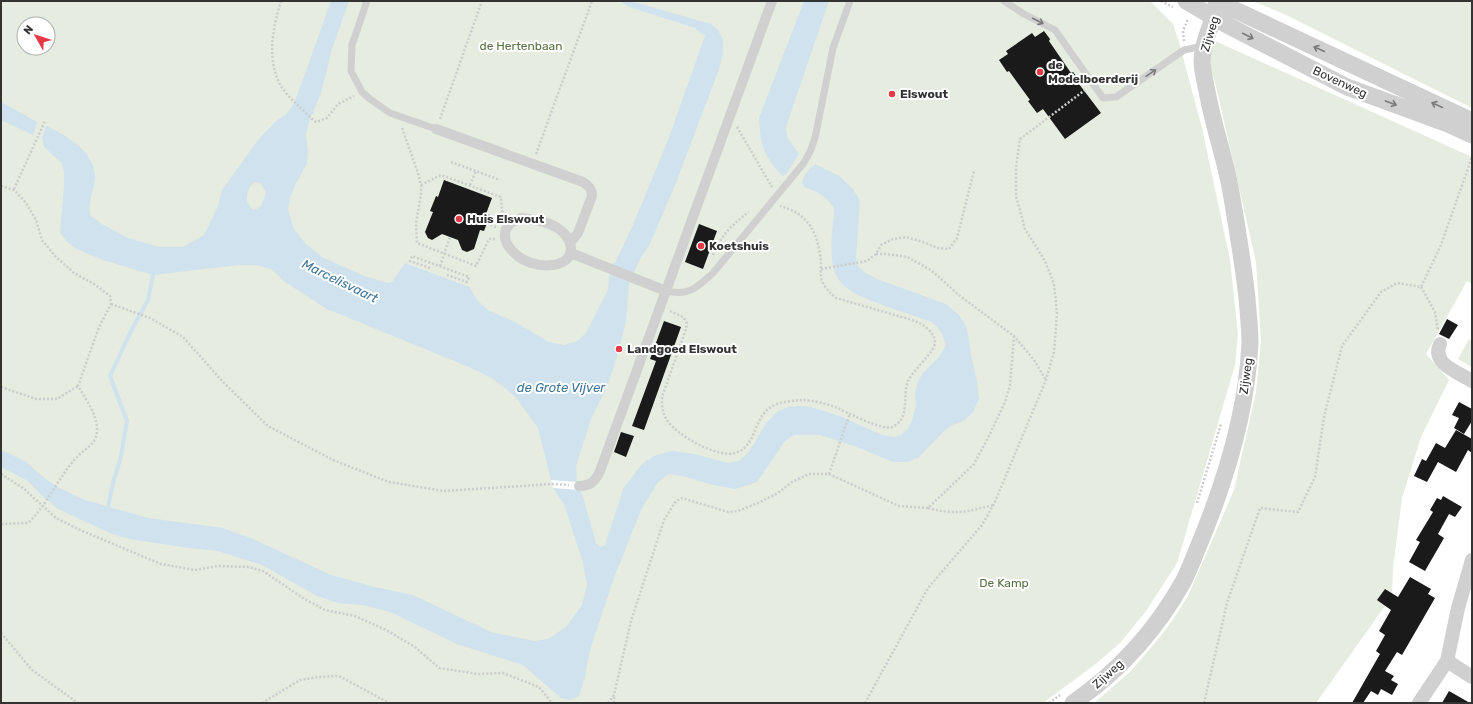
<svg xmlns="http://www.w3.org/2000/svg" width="1473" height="704" viewBox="0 0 1473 704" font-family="Rubik,sans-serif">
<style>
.green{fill:#e6ecdf;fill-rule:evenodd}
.water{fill:#cfe2ee;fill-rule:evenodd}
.pier{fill:#fff}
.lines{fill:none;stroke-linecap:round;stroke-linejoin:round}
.stream{stroke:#cfe2ee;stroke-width:4}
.building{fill:#1a1a1a}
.path{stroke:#cdcdcd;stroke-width:2.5;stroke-dasharray:2 2;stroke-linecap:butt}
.service{stroke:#d0d0d0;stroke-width:7}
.pedestrian{stroke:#d0d0d0;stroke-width:10}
.minor{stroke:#d0d0d0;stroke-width:14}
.tertiary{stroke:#d0d0d0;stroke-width:17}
.oneway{stroke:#7a7a7a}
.poi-dot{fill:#e63946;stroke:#fff;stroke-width:1.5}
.labels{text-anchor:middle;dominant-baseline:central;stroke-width:4;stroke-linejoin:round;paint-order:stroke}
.street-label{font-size:12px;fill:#333;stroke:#fff}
.park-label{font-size:12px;fill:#56703f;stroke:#fff}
.poi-label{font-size:12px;font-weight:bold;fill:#333;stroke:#fff;text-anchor:start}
.water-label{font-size:13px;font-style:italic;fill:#3f7597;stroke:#fff}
</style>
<rect width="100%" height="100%" fill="#fff"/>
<path class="green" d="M1 1H1150L1173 24 1179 42 1202 128 1230 260 1238 334 1235 365 1177 563 1146 611 1121 642 1097 663 1043 703H1ZM24 24H48V48H24Z
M1253 1H1472V108L1284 14Z
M1215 41 1472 157V284L1467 281 1426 354 1449 380 1421 437 1402 498 1393 568 1392 596 1316 703H1094L1130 672 1150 649 1170 624 1188 596 1234 490 1256 392 1261 341 1256 262 1215 82C1210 67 1202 54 1215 41Z
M1469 339 1472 341V367L1458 359Z"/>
<path class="water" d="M331 1H349L331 52 326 74 320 96 309 122 306 134 308 152 307 164 296 183 290 198 288 210 294 229 306 244 322 257 364 276 387 283 392 282 405 263 469 287 478 301 488 310 515 322 549 342 564 345 577 341 586 333 608 290 609 277 615 263 633 225 668 140 705 36 695 28 629 7 620 1H630L711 24 718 30 723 40V53L718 72 676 183 649 246 640 259 629 284 626 321 617 357 607 387 591 419 576 466 577 482 584 500 596 543 600 547 605 545 624 487 642 464 654 456 672 451 695 454 728 463 739 461 749 452 767 422 778 411 788 407 803 406 818 409 842 417 882 435 894 437 901 435 908 429 912 420 916 406 915 393 918 381 923 373 939 357 946 345C943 335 940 329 932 322 912 314 855 299 842 284 828 268 831 243 833 222 833 218 835 211 833 207 827 196 816 191 804 187L802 182 805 174 815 164 839 176 853 189 860 201 856 258 858 266 864 272 877 279 946 304 958 314 965 324 968 334 971 355 977 381 979 399 973 412 965 420 952 425 943 432 918 458 907 462H893L857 447 820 435H794L785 441 757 482 735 489 713 485 683 476 668 474 658 482 641 510 614 578 593 641 589 654 585 677 579 696 569 700 561 698 523 665 457 644 390 612 363 605 338 603 317 596 262 565 218 551 189 548 129 539 110 533 58 509 40 494 28 481 1 467V450L25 461 44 478 59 488 85 500 148 518 223 528 253 539 331 575 375 587 413 595 491 632 534 641 548 639 566 627 582 605 587 585 583 563 564 504 553 488 538 428 514 395 493 379 469 367 327 309 285 282 271 269 256 265H239L153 275 103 260 77 249 66 241 60 232 64 187V171L61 162 44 147 42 138 46 126C66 135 96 152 95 178 94 192 88 200 90 215L100 223 128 238 159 247H183L204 235 218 206 222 190 258 140 275 122 285 115 291 108 297 96ZM255 182 260 183 266 191C264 199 263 207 254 210 243 204 246 188 255 182Z
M804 1H829L786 127 787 137 799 154 787 173 783 176C764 158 760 144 759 118Z
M1 102 37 122 33 135 1 120Z"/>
<path class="pier" d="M551 480 577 482 580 490 553 488Z"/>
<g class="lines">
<path class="stream" d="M108 508 112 487 121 456 127 421 110 376 131 331 148 300 153 275"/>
</g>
<path class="building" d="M1044 31 1050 39 1049 41 1071 73 1073 72 1081 82 1079 84 1101 113 1065 139 1043 109 1037 113 1028 101 1030 100 1009 71 1007 72 999 60 1008 54 1006 51 1032 33 1035 37Z
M444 180 492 198 486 214 490 215 484 231 480 230 474 249 467 252 462 250 458 240 442 234 432 240 428 238 425 232 433 212 430 211 436 196 438 197Z
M699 224 717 231 703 269 685 262Z
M1447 319 1458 325 1449 339 1439 334Z
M664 321 681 327 644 430 632 426 656 361 650 359Z
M1459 402 1472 409V421L1464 434 1454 428 1459 418 1452 415Z
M1456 430 1472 439V453L1468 450 1456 472 1438 462 1427 482 1414 476 1422 459 1426 461 1436 443 1445 448Z
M621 432 634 436 626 457 614 452Z
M1443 496 1462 507 1455 517 1449 514 1438 534 1444 538 1425 571 1409 562 1420 542 1416 540 1433 512 1430 510 1437 498 1441 500Z
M1410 577 1431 589 1428 594 1435 598 1402 655 1397 652 1385 671 1394 676 1391 680 1398 684 1392 695 1381 689 1378 695 1371 691 1363 703H1352L1380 654 1376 651 1385 635 1379 631 1391 610 1377 600 1385 589 1398 597Z
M1449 691 1470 703H1442Z"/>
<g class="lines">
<path class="path" d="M281 1C273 27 266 60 281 86 286 94 293 101 300 107 305 112 310 118 316 122L327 118 338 104 354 96
M1161 1 1173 7
M1184 41 1183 31 1188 19
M440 119 482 1
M737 127 772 187
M402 128 418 173 421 185V194L416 223 417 243 476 266 489 239H495
M536 154 592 1
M451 162 500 180
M421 185 441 175 501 197 502 211 505 214
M470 185 476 171
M1 186 14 190 26 203 36 220 42 240 56 257 74 273 94 284 110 296 111 304 99 327 78 386C86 400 101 419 96 437 93 446 83 450 77 457 58 477 48 504 28 523L1 524
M14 189 45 121
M487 223 496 227
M876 254H887L907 257 931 270 960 296 1014 336 1034 360 1046 380
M713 255C720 237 733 223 749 212
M440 266 450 237
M430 268 410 261 412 256 469 277 467 282 447 275
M821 269 867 261 876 254 881 245 893 239 906 237 920 241 938 248 949 249 957 238 974 171
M1421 287 1435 312 1438 331
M111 304 150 318 183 337 224 383 268 426 333 460 389 482 444 491 552 484 569 485
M670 311 683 317 687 323 686 329 662 397C662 405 662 413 667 420 676 435 717 458 735 453 757 447 753 418 771 407 780 401 793 401 803 400 812 400 827 404 835 407 847 412 882 431 892 427 911 418 902 397 908 381 913 370 936 351 935 342 934 330 922 324 912 320L836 298C830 293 825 288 822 281 820 275 821 268 821 262 818 234 810 214 780 206
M1 387 36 399H57L78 386
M1 474 23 488 56 518 80 530 161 564 195 570 218 566 249 567 263 571 303 598 325 610 355 616 386 630 415 647 439 668 478 674 503 673 539 687 552 703
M829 474 850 413
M1197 503 1221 424
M928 508C954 515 968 512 993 505
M1 633 32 670 78 703
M262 703 300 680 318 677 339 676 389 703
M608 703 614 695 631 621 664 520 676 501 682 498 728 512 738 511 758 503 778 493 792 482 809 474H829L899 506 928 508 974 464 990 434 1005 402 1010 385 1014 336
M614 703V696
M865 703 928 588 982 525 994 504 1046 380 1054 352 1057 313 1054 284 1045 261 1025 229 1016 196V168L1020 139 1085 90
M1049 703 1060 695
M1204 703 1227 603 1260 508 1298 512 1315 477 1324 417 1342 346 1381 292 1397 283 1421 287 1441 245 1472 157"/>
<path class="service" d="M367 1 352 45 351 71 362 92 370 99 390 113 436 129
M1004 1 1024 14 1055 30 1103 98 1116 97 1184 50 1204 46
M666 291C690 296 696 288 713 273L803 164 810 152 815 138 833 48 850 1"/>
<path class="pedestrian" d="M436 129 583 182C589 186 592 189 592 196L578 233 570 243
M521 218C534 220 548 221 559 229 576 241 576 263 552 265 545 266 538 265 531 263 516 258 495 239 510 224 513 221 518 220 521 218Z
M571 253 666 291
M579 486C590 486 595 482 600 471L772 1"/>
<path class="minor" d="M1440 344C1431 364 1458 372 1472 381
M1447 661 1472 677
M1419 703 1447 661 1458 608 1472 560"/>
<path class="tertiary" d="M1186 1 1225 24 1347 87 1448 124 1472 135
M1216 1 1472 121
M1073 703C1118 672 1156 630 1183 582 1190 569 1195 554 1201 540 1226 479 1247 409 1250 343 1250 328 1248 313 1247 298 1243 262 1237 227 1231 192 1225 158 1213 125 1207 91 1205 81 1202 70 1202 61 1203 40 1212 21 1221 3"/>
</g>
<defs><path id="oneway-shaft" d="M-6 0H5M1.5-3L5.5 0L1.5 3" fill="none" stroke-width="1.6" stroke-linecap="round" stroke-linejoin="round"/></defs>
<g class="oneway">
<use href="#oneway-shaft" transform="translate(1038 21) rotate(27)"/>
<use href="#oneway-shaft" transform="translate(1248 36) rotate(27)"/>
<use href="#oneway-shaft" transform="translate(1319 49) rotate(-155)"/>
<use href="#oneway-shaft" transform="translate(1151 73) rotate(-34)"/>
<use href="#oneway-shaft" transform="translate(1391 103) rotate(20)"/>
<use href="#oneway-shaft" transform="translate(1437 105) rotate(-155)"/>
</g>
<g class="poi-dot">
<circle cx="1040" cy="72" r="4"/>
<circle cx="892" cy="94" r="4"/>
<circle cx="459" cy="219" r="4"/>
<circle cx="701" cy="246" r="4"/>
<circle cx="619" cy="349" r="4"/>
</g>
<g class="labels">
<g class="street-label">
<text transform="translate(1210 34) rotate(-73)">Zijweg</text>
<text transform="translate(1340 82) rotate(25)">Bovenweg</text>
<text transform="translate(1246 376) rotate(-82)">Zijweg</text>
<text transform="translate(1108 674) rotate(-42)">Zijweg</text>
</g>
<g class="park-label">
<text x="521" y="46">de Hertenbaan</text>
<text x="1004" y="583">De Kamp</text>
</g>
<g class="poi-label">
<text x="1048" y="65">de<tspan x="1048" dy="14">Modelboerderij</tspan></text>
<text x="900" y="94">Elswout</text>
<text x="467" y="219">Huis Elswout</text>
<text x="709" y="246">Koetshuis</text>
<text x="627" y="349">Landgoed Elswout</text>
</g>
<g class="water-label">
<text transform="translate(340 281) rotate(26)">Marcelisvaart</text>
<text x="561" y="387">de Grote Vijver</text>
</g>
</g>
<rect width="1473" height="704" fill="none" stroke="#333333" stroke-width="4"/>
<g transform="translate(36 36) rotate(309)"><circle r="19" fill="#ffffff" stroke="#adadad"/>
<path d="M0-3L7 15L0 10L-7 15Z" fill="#e63946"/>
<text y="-6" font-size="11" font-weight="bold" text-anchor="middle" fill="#333333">N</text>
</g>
</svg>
